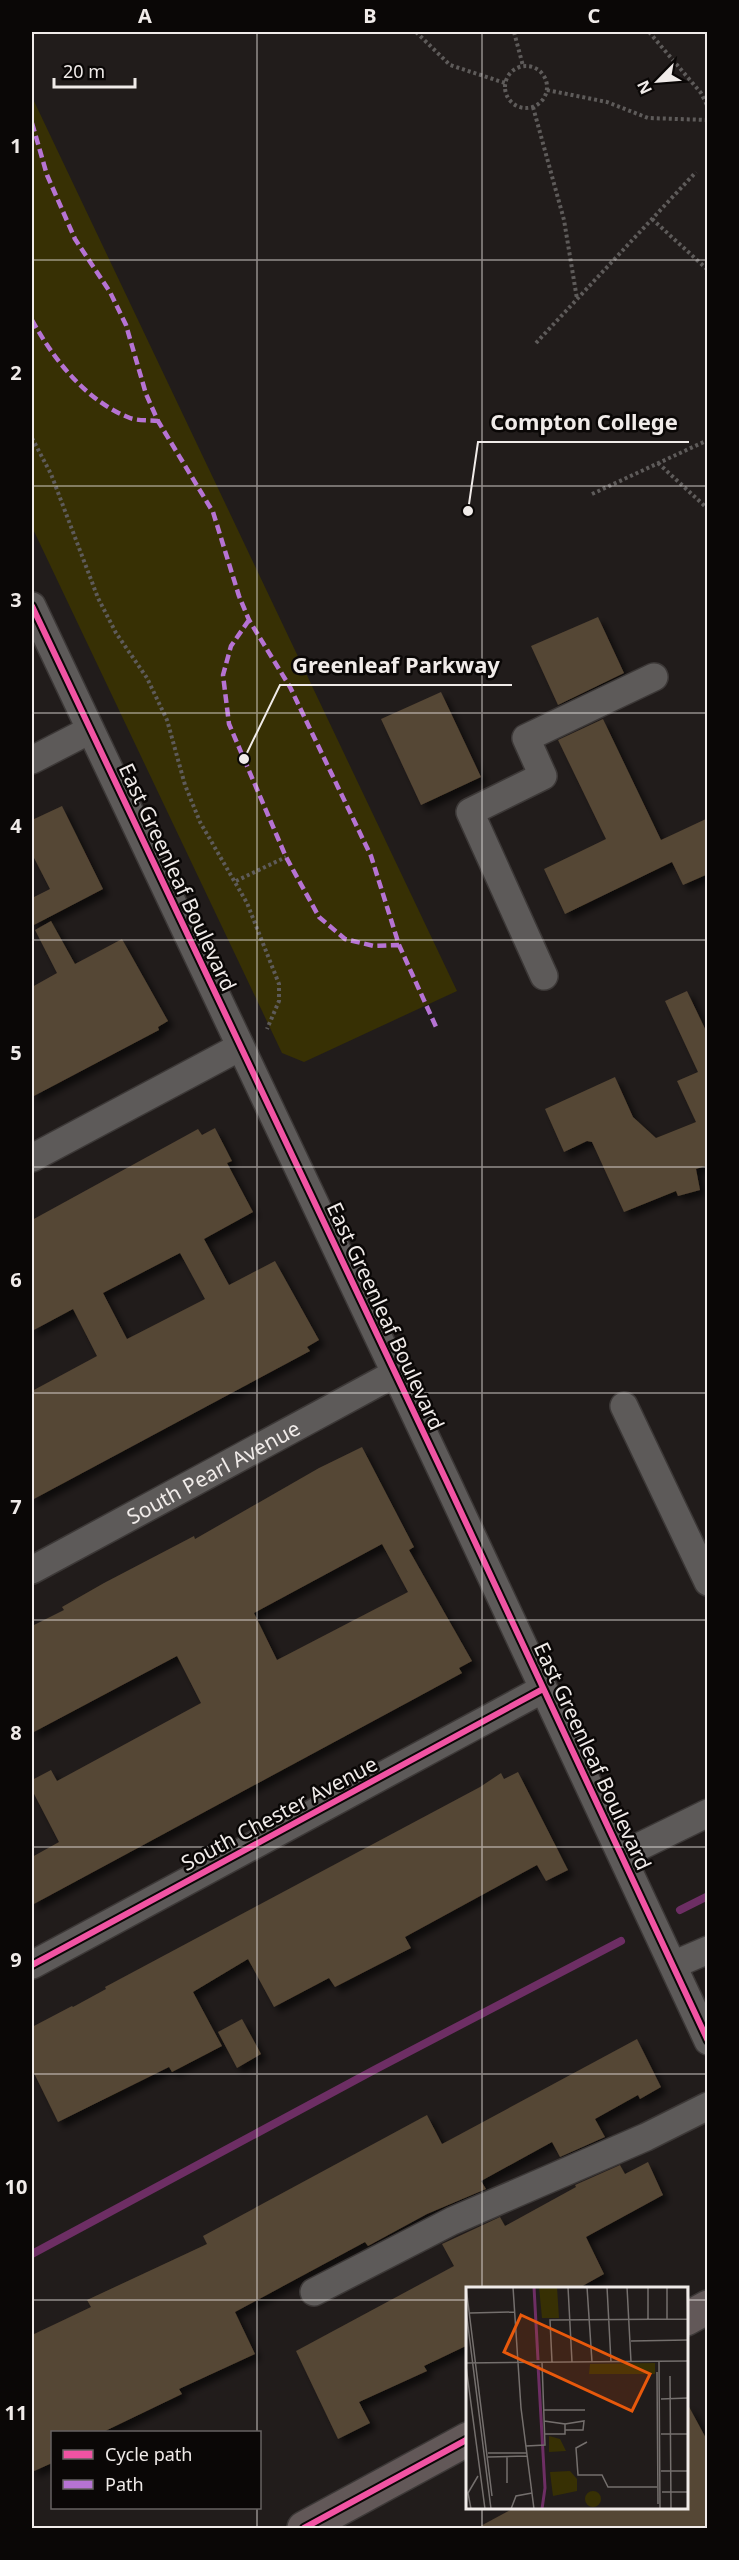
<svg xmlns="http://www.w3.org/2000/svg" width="739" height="2560" viewBox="0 0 739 2560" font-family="'Noto Sans',sans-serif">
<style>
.green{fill:#373004}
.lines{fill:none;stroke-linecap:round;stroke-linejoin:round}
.stream{stroke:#6d2e64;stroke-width:8}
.building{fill:#554634;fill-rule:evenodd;filter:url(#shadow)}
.minor-casing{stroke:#3c3837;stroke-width:30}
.major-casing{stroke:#3c3837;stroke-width:36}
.path{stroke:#5e5b5a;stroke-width:4;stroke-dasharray:3 3;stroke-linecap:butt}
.minor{stroke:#5d5a59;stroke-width:27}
.major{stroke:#625858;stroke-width:33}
.quiet{stroke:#b673d3;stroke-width:4.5;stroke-dasharray:9 4.5;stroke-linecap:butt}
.cycleway-casing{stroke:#0a0706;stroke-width:10}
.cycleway{stroke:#f153a3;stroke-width:6}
.grid{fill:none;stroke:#f0ebe9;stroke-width:1.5;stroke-opacity:0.55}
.labels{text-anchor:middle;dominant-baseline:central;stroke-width:5;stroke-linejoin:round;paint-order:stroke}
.street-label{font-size:21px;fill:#f0ebe9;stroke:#0a0706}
.inset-river{fill:none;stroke:#6d2e64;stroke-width:3}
.inset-road{fill:none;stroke:#746f6d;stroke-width:1.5}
.view{fill:#e8590c;fill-opacity:0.15;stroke:#e8590c;stroke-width:3}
.inset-edge{fill:none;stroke:#f0ebe9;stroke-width:3}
.leader{fill:none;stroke:#f0ebe9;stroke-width:2}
.callout-dot{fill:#f0ebe9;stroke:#0a0706;stroke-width:2}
.callout-label{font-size:22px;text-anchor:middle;font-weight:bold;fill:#f0ebe9;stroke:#0a0706;stroke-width:5;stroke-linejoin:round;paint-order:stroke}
.neatline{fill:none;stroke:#f0ebe9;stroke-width:2}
.grid-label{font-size:20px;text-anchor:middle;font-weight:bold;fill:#f0ebe9}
</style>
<defs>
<filter id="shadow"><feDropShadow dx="5.5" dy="5.5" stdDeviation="3" flood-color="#0009"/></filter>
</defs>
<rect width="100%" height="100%" fill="#211c1b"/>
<path class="green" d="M32 97 457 991 304 1062 282 1053 32 527Z"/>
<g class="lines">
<path class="stream" d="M680 1910 708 1896
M32 2254 376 2069 621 1941"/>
</g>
<path class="building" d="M598 617 624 673 558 705 531 646Z
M441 692 481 777 421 805 381 719Z
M603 719 661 840 708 818V874L683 885 672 862 565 914 544 869 606 839 558 740Z
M62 806 103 889 32 926V898L50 889 32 854V820Z
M51 921 75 964 122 939 168 1021 158 1027 159 1030 32 1097V987L57 973 35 930Z
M687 991 708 1035V1165L696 1169 700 1190 678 1196 676 1191 624 1212 592 1142 587 1141 564 1152 545 1109 615 1077 633 1117 656 1138 696 1122 677 1081 698 1072 665 1001Z
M215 1128 232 1161 227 1163 253 1212 204 1239 229 1285 275 1261 319 1340 307 1347 310 1351 32 1500V1391L97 1356 73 1309 32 1331V1220L198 1129 202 1135ZM180 1253 205 1299 127 1339 103 1293Z
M362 1447 414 1547 409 1550 472 1661 459 1668 462 1673 416 1698 32 1905V1857L59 1842 32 1790V1780L51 1770 57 1781 201 1703 177 1656 32 1733V1626L64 1610 62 1607 104 1583 194 1536 195 1539 319 1468ZM382 1544 408 1592 277 1660 254 1613Z
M518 1772 568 1870 546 1881 537 1865 405 1937 411 1948 335 1987 329 1978 274 2007 248 1959 193 1992 222 2046 172 2072 169 2067 58 2122 32 2069V2027L72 2006 73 2007 106 1989 105 1987 480 1787 501 1773 504 1779Z
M242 2019 261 2054 237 2068 218 2032Z
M637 2039 661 2087 640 2099 638 2095 595 2119 605 2137 560 2157 552 2142 481 2181 486 2189 427 2214 368 2246 365 2242 235 2312 255 2354 179 2389 182 2394 101 2433H52V2463L32 2472V2335L91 2307 87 2300 207 2244 203 2236 427 2115 442 2144Z
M648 2162 663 2195 586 2237 604 2274 577 2289H468V2345L424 2366 427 2371 359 2402 370 2423 338 2439 296 2351 454 2266 442 2244 500 2217 505 2226 576 2187 575 2185 620 2165 625 2174Z
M687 2403 708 2442V2529H475L514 2508H687Z"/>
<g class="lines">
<g class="minor-casing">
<g id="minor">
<path d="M32 606 446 1480 708 2041"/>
<path d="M32 760 90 730"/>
<path d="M544 976 470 812 543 776 526 738 654 677"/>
<path d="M32 1158 240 1047"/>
<path d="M624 1406 708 1582"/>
<path id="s1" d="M32 1570 394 1374"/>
<path d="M622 1855 708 1813"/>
<path d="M32 1965 543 1689"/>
<path d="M673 1965 708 1950"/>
<path d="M314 2292 452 2221 646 2137 708 2106"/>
</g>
</g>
<g class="major-casing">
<path id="major" d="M686 2319 708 2307
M304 2528 468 2439"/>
</g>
<path class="path" d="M416 32 450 65 505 83
M514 32 523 66
M649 32 701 93 708 107
M505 87a21 21 0 1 1 42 0a21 21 0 1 1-42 0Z
M547 90 607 102 648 118 708 120
M533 107 564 220 577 299
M652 219 708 270
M536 343 696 172
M32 438 51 474 98 598 116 633 147 678 167 720 185 785 200 822 247 903 279 984V1001L267 1029
M658 463 708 509
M592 494 708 440
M236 881 286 857"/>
<use href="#minor" class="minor"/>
<use href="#major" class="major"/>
<path class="quiet" d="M32 123 47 175 75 239 110 292 126 325 146 394 158 421 213 512 239 596 249 620 290 687 371 856 399 945 437 1029
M32 320C54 360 86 401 130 418 138 421 150 420 158 421
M249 620 231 646 223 675 229 724 286 857 319 917 345 939 374 946 399 945"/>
<g class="cycleway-casing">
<path id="cycleway" d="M32 606 446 1480 708 2041
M32 1965 543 1689
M304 2528 468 2439"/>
</g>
<use href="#cycleway" class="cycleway"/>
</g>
<path class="grid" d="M257 32V2432M482 32V2288M32 260H708M32 486H708M32 713H708M32 940H708M32 1167H708M32 1393H708M32 1620H708M32 1847H708M32 2074H708M32 2300H468M686 2300H708M257 2508V2528M482 2508V2528"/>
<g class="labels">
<g class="street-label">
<text transform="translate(178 877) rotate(65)">East Greenleaf Boulevard</text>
<text transform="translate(386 1316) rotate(65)">East Greenleaf Boulevard</text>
<text stroke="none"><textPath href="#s1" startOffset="206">South Pearl Avenue</textPath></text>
<text transform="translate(593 1756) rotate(65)">East Greenleaf Boulevard</text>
<text transform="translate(279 1813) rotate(-28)">South Chester Avenue</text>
</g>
</g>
<g transform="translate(466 2287)">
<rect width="222" height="222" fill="#211c1b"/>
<path d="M73 0H91L93 31H76ZM189 76V87H123L124 77ZM83 149 94 152 100 164 83 165ZM104 184 111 192V204L87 209 84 185ZM119 212a8 8 0 1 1 16 0a8 8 0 1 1-16 0Z" fill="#373004"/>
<path class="inset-river" d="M68 0 72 73M72 78 79 201 76 222"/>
<path class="inset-road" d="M0 0 26 209M47 0 55 121 68 222M102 0 106 75M121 0 126 75M141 0 145 75M161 0 165 75M182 0V33M201 0V32M221 0 222 43M0 23 25 222M4 26 49 25M165 54 222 53M86 75 84 33 222 32M193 75 194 222M0 76 222 74M0 79 19 222M191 85 192 217M204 89 205 222M195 112 222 111M78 123H119M78 134 99 137V147H79M99 137 118 134 117 143H99M195 147H222M121 155 110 161 112 188H136L142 200H191M60 159 79 158 76 75M22 166H61M22 170 61 169M195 184H222M41 196V170M196 205H222M5 222 2 206 12 189M45 222 50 209 66 206"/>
<path class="view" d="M55 28 184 87 166 124 38 65Z"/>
<rect width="222" height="222" class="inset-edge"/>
</g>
<path class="leader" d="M468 511L478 442H689M244 759L280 685H512"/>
<g class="callout-dot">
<circle cx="468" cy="511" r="6"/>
<circle cx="244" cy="759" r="6"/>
</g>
<g class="callout-label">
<text x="584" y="430">Compton College</text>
<text x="396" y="673">Greenleaf Parkway</text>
</g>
<rect width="739" height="2560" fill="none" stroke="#0a0706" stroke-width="66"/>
<rect x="51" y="2431" width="210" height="78" fill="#0a0706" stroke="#666261" stroke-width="1.5"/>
<rect x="63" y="2450" width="30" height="9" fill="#f153a3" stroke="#666261" stroke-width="1.5"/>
<text x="105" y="2461" font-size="18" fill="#f0ebe9">Cycle path</text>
<rect x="63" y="2480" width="30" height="9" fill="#b673d3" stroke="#666261" stroke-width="1.5"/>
<text x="105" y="2491" font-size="18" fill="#f0ebe9">Path</text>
<g transform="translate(658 81) rotate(245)" stroke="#0a0706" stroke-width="4.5" paint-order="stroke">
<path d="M0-4.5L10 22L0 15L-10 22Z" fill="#f0ebe9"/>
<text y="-9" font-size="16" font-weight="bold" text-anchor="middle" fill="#f0ebe9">N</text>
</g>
<path d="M54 78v9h81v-9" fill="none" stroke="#f0ebe9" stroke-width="3"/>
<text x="63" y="78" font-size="18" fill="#f0ebe9" stroke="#0a0706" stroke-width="4.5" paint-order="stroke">20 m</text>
<rect x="33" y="33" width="673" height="2494" class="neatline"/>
<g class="grid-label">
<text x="145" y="23">A</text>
<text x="370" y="23">B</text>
<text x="594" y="23">C</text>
<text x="16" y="153">1</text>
<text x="16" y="380">2</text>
<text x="16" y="607">3</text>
<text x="16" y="833">4</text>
<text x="16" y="1060">5</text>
<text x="16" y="1287">6</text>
<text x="16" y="1514">7</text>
<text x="16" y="1740">8</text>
<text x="16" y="1967">9</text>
<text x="16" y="2194">10</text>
<text x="16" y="2420">11</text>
</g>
</svg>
